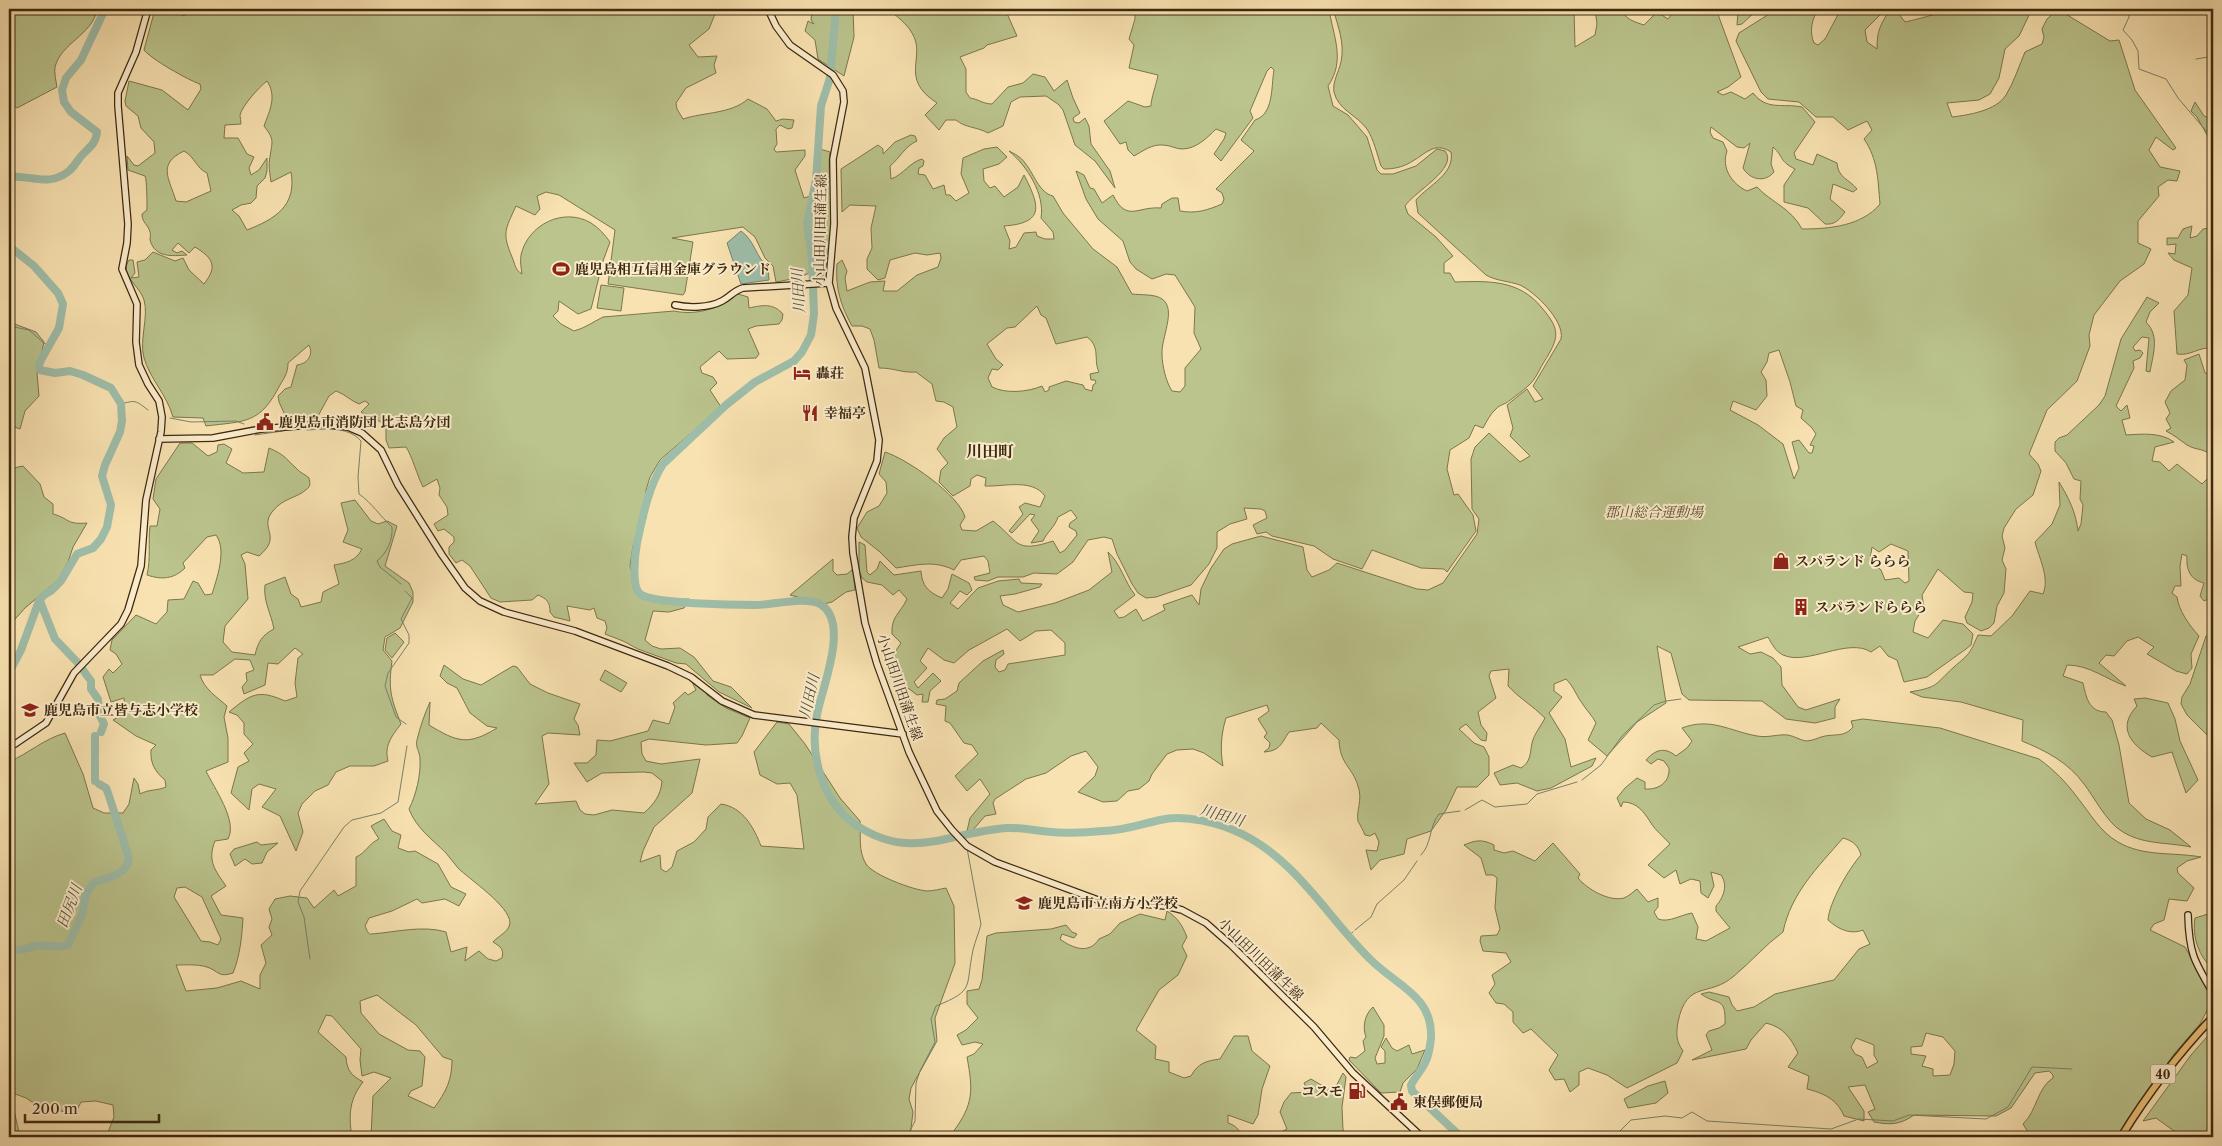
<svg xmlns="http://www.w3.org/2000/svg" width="2222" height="1146" viewBox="0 0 2222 1146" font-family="'Libre Caslon Text','Noto Serif JP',serif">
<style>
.green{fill:#bbc48d;stroke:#7c764e;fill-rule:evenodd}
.water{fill:#9ebeaa;stroke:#77826c}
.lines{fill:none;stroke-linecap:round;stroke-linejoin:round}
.stream{stroke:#77826c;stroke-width:1}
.river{stroke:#9ebeaa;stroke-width:8}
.secondary-casing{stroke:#3c2810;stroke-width:8}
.primary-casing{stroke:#3c2810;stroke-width:9}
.secondary{stroke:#fbeccc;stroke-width:5.5}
.primary{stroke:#ecc178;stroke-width:6}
.labels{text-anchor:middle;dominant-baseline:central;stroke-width:4;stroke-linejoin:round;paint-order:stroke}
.shield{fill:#fbeccc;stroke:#756348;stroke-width:1}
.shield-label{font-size:12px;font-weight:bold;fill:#3c2810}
.street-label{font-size:14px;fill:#3c2810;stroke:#fbeccc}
.poi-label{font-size:14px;font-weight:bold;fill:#3c2810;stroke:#fbeccc;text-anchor:start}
.park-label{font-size:14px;font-style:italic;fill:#5c4f2f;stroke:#fbeccc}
.water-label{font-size:15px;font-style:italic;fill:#544e36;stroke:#fbeccc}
.quarter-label{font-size:16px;font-weight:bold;fill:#3c2810;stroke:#fbeccc}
</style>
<rect width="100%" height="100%" fill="#f9e2b1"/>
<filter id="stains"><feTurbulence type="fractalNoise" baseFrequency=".004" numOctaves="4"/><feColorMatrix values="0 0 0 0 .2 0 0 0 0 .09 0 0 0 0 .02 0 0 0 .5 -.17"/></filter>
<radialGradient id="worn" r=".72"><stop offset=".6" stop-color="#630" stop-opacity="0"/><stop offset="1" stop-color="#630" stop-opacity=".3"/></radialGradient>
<path class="green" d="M9 9H62C71 13 85 9 97 10 92 35 61 43 55 67 54 72 56 81 57 87L17 108 9 101Z
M155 9H178L176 12 184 16 189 9H717L709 29 689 45 698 57 717 56 714 65 716 73 686 88 676 103 677 109 683 119C704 112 731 114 748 99L767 109 776 121 783 119 794 120 792 128 788 129 780 125 776 129 777 144 774 149 776 152 805 150V156L795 170 804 198 817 194 820 149 830 152C827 174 833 194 832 215 831 229 831 244 829 258 827 265 823 269 823 276L819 277 825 251 822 240 807 239C827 275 807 276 776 282L773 266 765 258 755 237 743 227 672 238 693 242 685 292 683 295 608 284 615 230 559 195 546 192 537 196 540 209 535 215 516 206C505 230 502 233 512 257 515 264 515 270 522 274 521 268 520 261 521 255 528 224 564 207 591 223 599 228 605 235 610 242L603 261 591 309 578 314 559 301 558 311 553 316 561 324 574 331C585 328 593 322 603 317L674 311C697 316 720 308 738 294L748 297 749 308C763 305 773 303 783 314L782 320 779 324 756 326 748 329 759 354 756 358 727 359 719 351 700 367 702 373 713 377 717 383 710 390 721 407 660 460 650 477 646 490V518L633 546 630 566 635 585 644 596 652 600 689 599 684 608 669 612 653 611 645 640 652 646 661 649 680 648 694 657 713 681 731 687 752 708 719 692 686 664 676 663 638 649 623 641 605 634 607 628 605 621 597 618 594 608 590 610 567 606 570 621 554 617 550 612C550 602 547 599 538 595L532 600 500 602 491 598 470 566 462 560 456 563 449 554V547L454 542V537L444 529 438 531 434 524 448 515 447 507 439 495 440 488 437 479 423 487C417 475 412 456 406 447L389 448 386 440V428L381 422 361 412 369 404 365 401 359 404C351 401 345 394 336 391L329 396 318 416 282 420 285 415 279 402 278 396 285 389 291 387 297 365C307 364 314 355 309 345L288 363C288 372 285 377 280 385 260 424 246 421 206 426L203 418 173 417C167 395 150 379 144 358 139 340 149 316 144 300 140 286 119 275 129 260H133L135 273 131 278 139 277 137 262 145 260 153 252 175 261 183 258 189 270 204 284C218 266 213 258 195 247L189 253 178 243 172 250 177 253 182 251 187 255C172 256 155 258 150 240 150 237 151 234 150 232 148 224 142 223 142 214L147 210C147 203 147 180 145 176L128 170 127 156 134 165 138 166 155 153 154 142 141 128 138 116 126 106 125 101 129 81 162 90 188 110 201 89 200 84C188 80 151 59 144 50ZM267 81C277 96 270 110 264 126 275 140 272 141 270 157 268 165 270 174 271 182L291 172C297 206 275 219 247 230L239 216 232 210 241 205 251 203 256 198 257 186 265 178 267 171V158L259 170 251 175 249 168 254 157 247 154 238 138H224L225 125 241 124C241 123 240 116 240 115 242 106 259 87 267 81ZM184 151C195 157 196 168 207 173L211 191 186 202 176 201C169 178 157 164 184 151Z
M818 9H853L854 37 844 76 818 59 815 40 805 31 808 21 814 24 811 20 812 10Z
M887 9H990L991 11 1005 9 1017 36 987 45 984 48 960 57 966 69V92L970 98C978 99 983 104 992 104L1008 87 1023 83 1033 74 1045 77 1054 91 1067 80 1073 98 1080 113 1073 118 1074 122 1079 123 1085 118 1089 126 1091 144 1110 171 1115 188 1095 161 1075 145 1063 110 1058 104 1046 96 1020 97 1011 102 1003 126 988 133C978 127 965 128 956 120H946L939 130 925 115 937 103C898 78 927 57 912 33 907 24 896 15 887 9Z
M1114 9H1329C1333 36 1346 60 1328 86L1333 106 1348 115 1367 137 1377 170 1381 174H1393L1416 166 1437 149 1445 151C1459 168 1414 192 1405 206L1408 214 1436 237 1453 256 1444 263V273H1450L1455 282C1487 281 1519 279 1542 308 1561 330 1559 338 1544 362 1540 368 1537 376 1532 382 1528 387 1512 399 1506 403 1502 405 1498 406 1496 409 1490 414 1487 421 1483 428L1475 425 1469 438 1450 450 1447 469 1454 495 1458 494 1473 515 1476 531 1447 572 1444 569 1421 568 1372 550 1362 569 1333 559 1314 546 1272 536 1266 532 1257 534 1253 525 1267 518 1265 511 1261 509 1244 508 1247 519 1230 524 1217 532V548L1209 564 1191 585 1156 597 1146 598 1138 593 1132 584 1117 554 1112 539 1104 537 1088 540 1073 562 1057 574 1034 573 1023 577H998L988 581 975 580 974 577 990 573 988 561 984 556 961 560 954 570C934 560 917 565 896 568L880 552 861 537 857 528 867 512 879 506 887 493 886 482 879 474 885 452C907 459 959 495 965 517L960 525 962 530 976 531 993 521C1019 541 1014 554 1053 541L1060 553 1065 550 1077 535 1076 531 1069 527 1070 523 1077 518 1071 510 1058 517C1055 527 1047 532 1043 541L1031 543 1039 531 1031 520 1035 515 1030 514 1012 533 1009 531 1023 514 1019 507 1025 503 1040 507 1045 496C1032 478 1003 487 985 486L986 478 977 475 971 479 970 486 953 496 939 482 941 470 948 463 937 449 944 438 957 427 953 407 944 402 936 401 932 384 916 372C901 373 895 368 879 368L874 340 870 329 862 326H852C841 306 835 288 837 264L842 260 847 271 845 278 847 291 870 282 885 281 883 291H897L917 275 938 267 941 258 940 253 927 255 915 253 890 260 885 278 878 280 867 269V259L872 248 871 228 876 206 850 205 842 212 841 169 878 145 883 149V154L895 142 911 135 915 136 917 141C905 146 900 158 890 166L891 179C903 175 910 162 922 159L924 161 923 166 919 168 918 174 925 175 933 189 944 185 946 195H950L956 201 969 193 961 174 963 158 984 149 997 147 1007 157 999 164 983 169 984 181 990 188 995 186 1004 197 1018 187 1024 175C1040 206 1045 223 1004 226L1010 241 1009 249 1016 247 1024 233 1036 232 1037 236 1045 239H1054L1053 232 1041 218C1045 194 1027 166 1009 151 1015 154 1021 157 1025 163 1033 172 1039 193 1053 196L1063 213 1093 249 1117 267 1132 294C1140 295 1156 294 1162 299 1177 309 1161 338 1162 354 1162 365 1166 382 1172 391L1180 392 1185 386V368L1201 349 1194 333 1195 307 1175 275 1166 274 1152 279 1136 269 1130 262 1123 241 1098 219 1086 199 1076 171 1084 175 1090 188 1094 189 1102 203 1113 195C1127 223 1137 206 1161 208L1162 204 1172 198H1178L1180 211C1196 214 1208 210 1222 204L1224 199 1222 193 1216 189 1254 151 1241 140 1255 120C1274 114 1271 87 1274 70L1271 67 1267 71 1250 111 1253 118 1221 161 1214 154 1224 139 1226 133 1216 129C1207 138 1196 149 1182 149 1176 149 1170 145 1163 145 1152 144 1143 151 1134 156L1128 150 1126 142 1120 144 1104 121 1128 101 1145 107 1151 106C1151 98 1156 86 1158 75L1129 68 1134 45 1129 39 1135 19V11H1116ZM1037 306 1041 315 1046 318 1056 344 1087 337C1101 347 1093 360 1099 372L1090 374 1091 380H1095L1096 383 1093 385 1092 391 1085 389 1083 385 1066 381 1049 387V390L1045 392 1042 386C1028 392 1006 394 992 387L988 378 992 369 998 370 1003 365 996 359 987 344 1007 328 1015 327Z
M1333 9H1574L1575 47 1595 35 1597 24 1595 9H1622C1624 19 1635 22 1644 25L1657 12 1668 19 1676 9H1716L1741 77 1728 87 1717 92 1723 95 1731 92 1745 99 1753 93C1767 111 1782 103 1802 107L1815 122 1794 153 1796 159 1813 165 1817 154 1837 163C1838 178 1849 179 1857 189L1853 192 1833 184 1830 199 1845 212C1839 220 1835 225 1825 224L1808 208 1784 202V185L1795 169C1779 161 1784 157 1773 147L1771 164 1774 172C1765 183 1750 180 1743 168L1750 143 1744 148 1737 147 1711 127 1710 132 1713 138 1723 142 1727 151C1721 168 1732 184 1747 191L1757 187C1772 203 1791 208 1802 229 1829 229 1862 226 1880 204 1878 181 1878 159 1864 139L1872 130 1867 121 1848 130 1833 117H1816L1799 102 1768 99 1761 92 1736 41 1739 33 1777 9H1818C1812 20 1809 31 1814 43L1818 45 1825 39 1841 9H1886L1865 30 1867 42 1877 49C1877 30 1880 26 1890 9H1895L1905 22C1911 21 1948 11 1950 9H2032L2019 36 2005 49 1999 78 1990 94 1979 100 1947 103 1952 117C1968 115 1996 111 2006 95 2014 82 2019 66 2025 52L2042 44 2044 37 2042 29 2047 19 2055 12 2064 13 2110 41 2119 40 2135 90 2176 148 2173 150 2156 137 2149 150 2160 167 2180 171 2177 181 2168 180 2158 187 2159 196 2138 221V243L2151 249 2144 264 2120 281 2094 315 2089 335 2090 346 2077 381 2047 410 2029 454 2038 464 2041 471 2033 495 2016 509 2004 528 2002 536 2005 548 2002 560 2006 569 2004 593 1997 606 1994 623 1989 628 1981 631 1967 623 1965 617 1972 602 1973 593 1964 592 1938 569 1922 595 1924 607 1915 621 1913 632 1928 638 1943 620 1963 624 1973 634 1971 645 1966 649 1927 677 1904 682 1897 660 1888 656 1880 646 1871 652C1848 637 1807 666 1783 655 1775 651 1772 644 1768 637L1738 647 1750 654 1761 652 1773 658 1781 667 1782 685 1798 707 1806 710 1840 699 1835 707V718L1815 723 1786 719 1762 701 1689 700 1682 694 1671 653 1657 646 1666 703 1637 722 1607 756 1588 740 1596 723C1592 715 1586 710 1582 703 1576 695 1574 687 1566 679L1554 684V691L1562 697 1549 713 1565 739 1571 767 1596 758 1592 766 1551 788 1537 791 1517 783 1500 785 1494 773 1513 765 1521 768C1531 762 1530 753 1532 743 1534 734 1541 726 1545 718 1533 706 1519 698 1508 686L1509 669 1491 671 1489 676 1496 698 1478 712 1481 725 1487 733 1486 741 1481 740 1466 724 1459 729 1474 743 1484 747 1489 757V775L1477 787H1457L1446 810 1431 831 1407 839 1404 854 1380 860 1371 870 1366 850 1377 851 1379 842 1375 833 1370 836 1365 835C1363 830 1360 825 1358 821 1356 810 1363 800 1358 786 1352 766 1340 765 1339 740L1321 723 1317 728 1289 732C1281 744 1280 751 1264 752L1269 748 1270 743 1264 737 1267 733 1258 719 1269 711 1267 705 1226 718C1221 734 1220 750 1223 766L1204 753 1193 749 1177 750 1167 754 1152 774 1149 781 1139 789 1128 791 1117 801 1103 802 1078 792 1095 776 1098 767 1086 751 1071 756 1046 773 1026 779 995 799 993 803 996 814 985 816 972 831H967L970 818 990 794 980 779 967 791 955 776 978 754 972 745 964 743 950 723 945 721 946 706 936 704 937 700 945 699 957 691 959 683 983 661 1003 650 1004 654 996 660 995 667 999 672 1005 670 1008 664 1065 655V643L1051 630 1036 631 1020 641 1007 629 969 650 954 663 944 660 928 648 920 661 927 668 914 682 918 688 933 673 941 681 930 691 928 702H922L923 694 917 695 904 685 891 658 901 643 892 634C891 616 900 614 907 599L899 590 893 595 882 585 867 582 862 578 859 570V542L865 545 867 572 870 575 877 569 880 561 894 575 921 571C922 586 928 592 942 598L948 589 952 574 969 583 972 590 967 595 960 591 950 603 958 609 978 588 998 581 1019 579 1021 583 1042 584 1040 587 1015 594 1000 596 1003 605 1018 612 1055 603 1089 590 1112 572 1108 552C1121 564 1124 581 1135 595L1114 611 1119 618 1124 617 1136 609 1143 621 1165 610 1163 605 1192 595 1199 605 1201 589 1211 568 1224 549 1232 544 1261 536 1303 547 1307 570 1312 577 1329 570 1337 563 1417 589 1428 590 1443 583 1477 534 1479 519 1472 509 1471 459 1475 447 1489 433 1520 462 1530 456 1510 436 1513 428 1507 405 1527 389 1535 402 1543 399 1533 386 1561 339C1565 321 1535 292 1520 285 1509 281 1496 281 1486 275L1418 213 1416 200C1429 185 1455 174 1451 152 1434 141 1426 154 1411 162 1403 167 1394 169 1384 169L1381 166C1377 154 1374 140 1367 129 1357 115 1338 110 1334 92 1332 83 1339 71 1341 62 1345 43 1338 26 1333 9ZM1779 350 1790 382 1796 406 1803 410 1801 418 1812 428 1816 434 1810 445 1814 446 1812 453H1809L1799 440 1792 442 1799 468 1794 479 1783 444 1758 425 1730 410 1733 401 1756 410 1767 396 1766 380 1761 372 1767 362 1769 353ZM1891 544 1908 551 1909 581 1905 583 1899 578 1885 580 1881 570 1870 560 1872 547 1879 552Z
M1736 9H1758L1742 24 1737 25 1738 11Z
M2195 102 2204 116 2213 120V135L2210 133 2207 135 2197 117 2191 111Z
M2192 226 2190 238 2197 236 2203 229 2210 228 2213 261V348C2197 347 2192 356 2177 354L2174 311 2188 295 2192 268 2174 260 2168 253 2175 254 2176 244 2167 245V238H2178L2183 229Z
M9 239C11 259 19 280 9 297Z
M601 285 624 288 621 311 597 308Z
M2147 297 2159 303 2150 312 2146 322C2160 336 2153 354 2150 372L2146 371 2149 338 2142 337 2133 347 2135 351 2140 350 2143 353 2140 358 2133 361 2134 368 2116 406 2121 411 2127 405 2130 418 2122 420 2126 435C2141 434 2161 432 2174 442L2155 447 2152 461 2160 462 2169 471 2177 464 2202 484 2213 473V609L2207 603 2211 601 2210 598 2204 601 2200 596 2204 583C2190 580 2186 569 2187 556L2182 554 2180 566 2181 586H2175L2172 593 2177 597C2179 611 2189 625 2199 636L2191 654 2192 668 2187 674 2176 671 2147 654 2154 647 2138 637 2127 641 2114 656 2106 655 2099 663 2126 686C2105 679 2090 665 2067 665L2063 676 2083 683C2086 697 2089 712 2106 712L2112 720 2119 745 2129 803 2146 819 2170 830 2191 847C2167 842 2141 845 2120 830 2107 822 2094 797 2084 784 2068 762 2046 751 2022 741L2023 720 1961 702 1922 697 1910 692C1939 687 1934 685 1954 667 1970 653 1969 655 1978 635L1991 636 2012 616 2030 591 2043 594C2050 578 2039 558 2035 542L2052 524 2060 505 2059 482C2069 498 2076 513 2078 531L2081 524 2083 505 2080 499 2081 481 2074 479 2066 463 2055 451V442L2059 438 2067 435 2099 405 2105 396 2121 339Z
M12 323 36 332 44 342 37 373 39 396 25 411 20 429 9 425V324Z
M2199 354 2205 373 2213 375V457C2203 447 2197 451 2187 445 2180 440 2174 435 2166 431L2171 428 2166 419 2170 413 2165 402 2171 391 2185 380 2187 365 2184 360Z
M180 443H192L208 456 217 452 218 445 224 444 232 449 226 463 243 473 264 472 269 448C285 455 284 457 296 468 300 473 305 474 309 478 310 482 311 486 307 489 296 499 284 497 272 512 259 529 283 536 259 556L247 552 241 555 245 564 248 599 225 626 223 642 232 652 255 655C258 642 262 635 274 629 271 613 263 601 265 585L285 577 291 594 298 599 301 607 321 602 323 592 339 584 334 565C346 563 356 561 362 549L343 542 348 530 341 503 355 500 371 521 378 524 387 521 397 526 385 566 409 583 413 592V602L400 628 385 637 383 650 392 661C388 690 391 698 401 724 392 736 384 745 388 761L374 766H350L336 772 328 785 315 791 302 804 298 813 303 832 296 851 280 816 262 807 276 789 259 784 252 789 249 810 231 793 238 767 249 761 244 753 253 744 244 734V723L237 715 229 712C251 694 258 689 285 701L297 697 295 683 298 658 303 654 295 648 278 664 268 663 265 685 244 694 242 687 247 681 246 673 254 670 250 660 235 659 213 675H200C204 689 217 697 227 706L224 717 228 738V762L206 771C214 788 238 821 228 839L215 841C207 861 215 870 226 886L211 896 221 915 243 918C242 936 240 956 233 973 218 978 219 971 207 967 197 964 186 965 176 965L186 991 217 988 241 981 260 989V975L266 963 261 945 272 935 269 927 272 919 269 909 275 899 290 896 307 898 314 908 334 890 338 896 356 886V857C366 853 369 843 379 839L371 826 384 819 392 831 401 835 398 848 409 852 415 851 438 864 451 887 466 894 459 906 445 899 422 903 417 899 392 911 369 918 365 926C367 930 368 935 372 934 396 932 423 925 446 932L451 952 467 947 465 961 479 951 488 959 496 961 502 958C504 949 501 947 493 942 498 936 509 932 510 923 510 906 469 879 458 868 454 863 450 858 446 853 432 839 416 828 409 809 416 795 421 775 420 759 420 752 415 747 417 740 420 727 425 713 430 702L429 725C457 742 468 746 497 728L487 726 470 713 457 688 447 683 440 676 444 665 463 679 481 685 513 666 517 667 530 684 548 693 580 704 574 719 578 725 580 735 548 733 542 736 549 784 535 804 576 801 580 810 585 814 594 815 612 810 644 813C654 804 661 795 662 781L652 773 644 772 602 773 587 782 574 763H587L596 755 597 740 610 741 648 731 653 720 669 724 675 707 673 703 685 692 688 695 696 690 692 682 707 693V695L726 708 750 718 742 736 737 743 706 745 649 739 641 742 642 754 646 761 661 764 700 759 692 793 654 827 643 851 640 862 660 855 661 869 666 872 672 867 677 851 694 842 706 829 708 817 721 804C743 807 754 828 761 846L804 849 797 795 790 783 777 784 760 775 754 752 777 722 789 724 805 744 840 798 860 821C861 836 858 851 866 864 873 875 913 890 927 891 933 891 940 889 946 888L954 906 955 963 935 1018 937 1041 911 1088 909 1099 913 1112 910 1137H106L114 1117 113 1105 96 1101 81 1102 75 1114 38 1106 26 1098 10 1092 20 1137H9V762C29 753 44 739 65 733L83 774 93 808 104 813H123L129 804 134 778 138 784 140 794C149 789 157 791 166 787L165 780C155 772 150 763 151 750L156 745 136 736 113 720C123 715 125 709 124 698L111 702 103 677 109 669 113 673 122 664 116 654 110 650 112 640 136 615 156 624 167 612 168 600 184 599 193 581 198 583 205 595 212 594C217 578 227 550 216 535L207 537 183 563 185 568C174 579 162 580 147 575 151 558 148 543 150 526H157L160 509 153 499 156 479ZM185 887 202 897 221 939 218 945 210 942 201 941 174 897 177 888ZM377 995 416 1025 443 1057 452 1060C452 1080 446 1092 434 1108L408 1096 411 1091 422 1086 425 1057 420 1051 408 1050 379 1034 361 1013 360 1001ZM326 1015 332 1016 361 1049 360 1060 362 1076 374 1072 391 1078 373 1096 371 1136H352C348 1115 350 1098 363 1082 351 1075 347 1071 346 1057L318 1032Z
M23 466 40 484 44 497 53 504V514C69 518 66 525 87 523L73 547 68 562 58 580 25 608 9 626V469Z
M833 559V571L837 575 847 574 853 569 855 590 846 592 832 602 824 604 790 595Z
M395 633 404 642 392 658 385 650 387 638Z
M2206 636H2213V741L2187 715 2181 704 2182 697 2190 684Z
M605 670 627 683 621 692 600 680Z
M2145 698 2168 703 2175 719 2180 741 2198 780 2186 793 2172 752 2152 757C2130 744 2117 727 2137 706L2134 699Z
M1863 719 1940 728 2039 759C2054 770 2066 782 2077 797 2090 813 2100 832 2118 842 2143 857 2174 852 2201 857L2187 861 2177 868 2178 873 2194 888 2187 901 2169 899 2164 920 2154 924 2150 930 2185 947 2213 999 2200 1024 2174 1054 2117 1137H2031L2023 1124C2037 1111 2037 1088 2053 1078V1075L2049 1071 2035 1073 2011 1108 1996 1116 1914 1115C1900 1125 1890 1125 1874 1122L1868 1112 1875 1109 1865 1085 1848 1087 1864 1111V1121L1844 1116C1837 1099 1823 1093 1807 1089L1809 1076 1788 1067 1798 1053C1791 1038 1783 1027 1766 1023L1751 1040 1746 1049 1692 1060 1712 1050 1706 1035 1709 1031 1719 1028 1725 1024C1726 996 1718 1006 1701 994L1709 992 1729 997 1732 1005 1737 1011 1754 1007 1775 994 1834 980 1859 949 1870 944 1863 930C1850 935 1838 929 1828 920 1829 903 1849 868 1861 855 1858 845 1853 841 1843 838 1818 867 1791 893 1783 932 1765 945 1751 962 1734 976 1709 998 1687 979 1678 1022 1676 1034 1676 1041 1683 1051L1677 1063 1627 1088 1607 1075 1588 1068 1579 1072V1085L1570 1092 1564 1079 1555 1080 1549 1070 1558 1055 1531 1029 1523 1033 1513 1022V1012L1504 1004 1496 1003 1489 993 1495 984 1492 975 1511 962 1506 953 1483 951 1480 941 1481 936 1497 935 1500 929 1495 908 1497 878 1493 875H1486L1481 858 1464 845C1476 840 1482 839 1494 845V850L1504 853 1513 851 1535 861 1553 843 1580 874 1578 878C1587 889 1609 902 1624 898 1629 896 1633 892 1637 889L1648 902 1658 898V907L1654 912 1658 919C1669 923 1680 915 1692 913L1698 927 1696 939 1706 941 1730 928 1716 911V906C1724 897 1728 885 1721 875L1711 872 1714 886 1708 898 1701 893 1700 881 1691 879 1680 884 1676 870 1664 878 1648 865 1670 844C1664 837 1655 830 1651 823 1644 812 1637 802 1623 802L1621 807 1617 798 1625 788 1637 778 1645 782V789C1659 790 1670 782 1669 768L1664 761 1658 759 1651 764 1646 760C1656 749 1665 747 1676 756L1687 748 1692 741 1682 728C1711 717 1729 731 1757 736 1768 738 1778 734 1788 735 1794 736 1800 740 1806 741 1813 741 1819 737 1825 736 1836 734 1845 737 1853 727L1851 721ZM1926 1033 1943 1037 1955 1051 1954 1064 1950 1075 1933 1076V1069L1922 1066 1926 1056 1911 1054V1047L1922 1046ZM1856 1038 1874 1045V1055L1878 1062 1867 1068 1862 1057 1855 1054 1851 1047Z
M257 842 261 845 278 843 267 852 262 863 252 864 245 859 235 866 230 854 234 849Z
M2213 909V969C2199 957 2192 937 2195 918L2208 914Z
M1167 911C1178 918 1182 925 1187 937L1182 946 1187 956 1178 975 1159 990 1136 1030 1156 1046 1155 1059 1169 1062V1072L1184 1078 1191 1076C1198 1063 1206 1061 1220 1059L1234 1036H1248L1252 1051 1270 1066 1262 1089 1258 1115 1253 1124 1228 1115V1123C1235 1125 1240 1130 1242 1137H934L953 1132C974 1104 973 1090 967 1057L974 1054 983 1044 975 1042 962 1045 957 1035 966 1030 978 1018 967 1004V991L979 989 982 980 987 936 996 933 1051 929 1066 925 1072 932 1077 934 1074 938 1062 934 1060 939C1072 948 1089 955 1099 939L1110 934 1120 923 1140 914 1165 920Z
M1373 1007 1384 1025V1036L1375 1058 1377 1064 1385 1063V1051L1381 1047 1386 1038 1392 1048 1397 1051 1409 1045 1412 1054 1425 1050 1417 1069 1403 1083 1400 1092 1381 1093 1349 1060 1350 1057 1356 1058 1365 1051 1363 1041 1366 1037C1362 1027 1365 1014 1373 1007Z
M2213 1030V1137H2203L2194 1131 2181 1136 2156 1118 2143 1121 2191 1055Z
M1343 1073 1346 1077 1342 1107 1343 1130 1351 1137H1282L1281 1132 1287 1129 1280 1112 1284 1102 1291 1093 1308 1092 1304 1083 1311 1079 1333 1092Z
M1665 1081 1668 1093 1656 1103 1628 1108 1624 1099 1648 1086Z"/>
<path class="water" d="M741 231C755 241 755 256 768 267L769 280 741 284 727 243Z"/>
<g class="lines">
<path class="stream" d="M2128 9 2129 17 2123 30 2132 40 2138 51 2139 69 2166 79 2178 98 2213 139
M2196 59 2208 57 2213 52
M9 326 29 330 45 344 50 343
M121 404C136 400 135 400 148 410
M170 418 191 422 236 421 244 424
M307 430C325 429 348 426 361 441L358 477 359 494C372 503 380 516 392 527 393 540 387 553 377 561L380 567 401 584
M255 435 283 431
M405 591 412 598 401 619 409 635V643L388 673 385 686 396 717 406 724
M1582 780 1601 765 1622 736 1654 705 1666 701 1681 699
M1465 810 1482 800 1495 807 1527 804 1537 794 1577 782
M965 835 966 842
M1421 855C1432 844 1429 826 1439 814L1460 811
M1355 930 1371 917 1377 904 1404 880 1417 861
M1348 936 1353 932
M310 959 304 917 298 902 300 891 344 827 352 820 381 813 398 802 407 746
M1859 1119 1893 1121 1909 1115 1986 1119 2008 1107 2032 1067 2072 1069
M907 1137 915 1121 916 1083 920 1071 935 1042 931 1019 936 1006C976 990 965 987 973 950 975 941 979 933 981 924L967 848
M1614 1137 1631 1120 1665 1116 1682 1118 1692 1112 1707 1121 1831 1129 1856 1120"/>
<path class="river" d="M836 9 830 78 821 106 816 180 807 223 812 260 814 314 811 335 802 352 794 361 755 382 726 405 663 464C648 488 643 516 637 543 635 554 631 586 640 594 653 604 736 605 756 605 773 605 805 596 820 604 851 622 821 690 817 715 809 754 822 802 856 825 911 862 950 832 1006 828 1022 827 1036 831 1052 832 1068 834 1086 832 1103 831 1124 831 1141 824 1160 820 1185 814 1220 823 1242 834 1297 861 1329 919 1371 960 1397 986 1433 996 1431 1038 1430 1047 1429 1056 1425 1063 1421 1071 1415 1077 1411 1085L1412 1091 1461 1137
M9 177C30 174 48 188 69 171 75 166 78 159 83 154 90 147 96 143 97 132L71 112 64 102 62 90 66 78 81 60 105 9
M9 246 34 266 58 293 63 304 59 328 41 360 39 365 40 370 55 373 70 371 83 375 111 388 121 404 122 421 120 432 105 465 102 476 111 505 107 527 101 539 93 548 77 554 61 581 52 590 44 595 39 601 21 650 9 673
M40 601 55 639 78 663
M83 670 91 681V689L98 699 99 714 104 724 101 732
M95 736V781
M9 955 14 950C23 951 27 948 35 946 46 944 57 949 68 945L82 915 86 894 94 882C108 878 132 873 128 855L108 793 106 788 99 784"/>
<g class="secondary-casing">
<path id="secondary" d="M768 9 776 26 790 45 833 75 843 91 844 102 833 159 834 224 829 283 836 308 865 368 879 440 877 461 854 518 852 537 853 553 865 623 877 664 909 752 937 811 952 830 967 846 995 862 1098 900 1166 906 1182 910 1206 923 1231 945 1314 1027 1353 1073 1422 1137
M675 305C689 308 709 308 722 301 730 297 733 291 743 288L829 283
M159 439 213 438 261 429 322 424 348 427 362 433 381 450 398 485 442 555 465 588 480 601 504 612 575 631 668 666 691 677 722 701 754 715 903 734
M15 744 46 723 74 673 121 624 128 610 141 566 146 500 161 432 162 417 159 401 148 384 139 365 136 342 137 304 122 269 127 243 128 224 118 106V93L136 52 148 9
M2188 915C2189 953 2194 961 2213 993"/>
</g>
<g class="primary-casing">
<path id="primary" d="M2121 1137C2148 1093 2178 1054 2213 1017"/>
</g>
<use href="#secondary" class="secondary"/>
<use href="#primary" class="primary"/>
</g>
<defs>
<g id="stadium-bare" transform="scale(1.35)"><path d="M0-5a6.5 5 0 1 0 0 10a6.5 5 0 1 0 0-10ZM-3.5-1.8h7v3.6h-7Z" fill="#8f2418" stroke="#fbeccc" stroke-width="2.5" paint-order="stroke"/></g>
<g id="hotel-bare" transform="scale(1.35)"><path d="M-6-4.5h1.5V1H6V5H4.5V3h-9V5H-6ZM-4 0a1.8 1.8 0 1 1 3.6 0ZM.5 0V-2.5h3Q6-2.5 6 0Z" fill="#8f2418" stroke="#fbeccc" stroke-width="2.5" paint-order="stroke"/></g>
<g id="restaurant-bare" transform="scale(1.35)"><path d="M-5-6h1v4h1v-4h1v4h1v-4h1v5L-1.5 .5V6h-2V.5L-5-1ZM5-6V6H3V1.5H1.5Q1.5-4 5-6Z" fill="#8f2418" stroke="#fbeccc" stroke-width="2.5" paint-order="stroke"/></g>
<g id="civic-bare" transform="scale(1.35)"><path d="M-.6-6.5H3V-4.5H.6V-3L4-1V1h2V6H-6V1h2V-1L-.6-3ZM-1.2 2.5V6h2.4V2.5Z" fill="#8f2418" stroke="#fbeccc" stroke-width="2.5" paint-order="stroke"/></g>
<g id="shop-bare" transform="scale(1.35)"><path d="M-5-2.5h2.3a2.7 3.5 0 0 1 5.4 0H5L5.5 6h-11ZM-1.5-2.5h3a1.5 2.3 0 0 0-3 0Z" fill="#8f2418" stroke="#fbeccc" stroke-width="2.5" paint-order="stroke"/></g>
<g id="building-bare" transform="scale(1.35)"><path d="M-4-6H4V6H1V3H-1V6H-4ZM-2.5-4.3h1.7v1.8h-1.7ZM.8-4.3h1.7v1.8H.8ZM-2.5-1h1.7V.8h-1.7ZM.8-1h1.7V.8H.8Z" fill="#8f2418" stroke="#fbeccc" stroke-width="2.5" paint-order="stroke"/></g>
<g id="school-bare" transform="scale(1.35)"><path d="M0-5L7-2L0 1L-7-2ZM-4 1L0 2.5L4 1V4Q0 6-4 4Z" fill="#8f2418" stroke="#fbeccc" stroke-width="2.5" paint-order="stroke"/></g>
<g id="fuel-bare" transform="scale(1.35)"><path d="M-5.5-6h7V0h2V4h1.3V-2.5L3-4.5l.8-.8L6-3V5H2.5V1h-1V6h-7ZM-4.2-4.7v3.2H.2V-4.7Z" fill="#8f2418" stroke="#fbeccc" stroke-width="2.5" paint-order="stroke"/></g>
</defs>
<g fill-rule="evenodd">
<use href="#stadium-bare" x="561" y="269"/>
<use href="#hotel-bare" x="802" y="373"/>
<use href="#restaurant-bare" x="810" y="413"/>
<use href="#civic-bare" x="265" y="422"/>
<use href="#shop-bare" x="1781" y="561"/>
<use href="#building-bare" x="1801" y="607"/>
<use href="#school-bare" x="30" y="710"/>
<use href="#school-bare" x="1024" y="903"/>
<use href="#fuel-bare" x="1357" y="1091"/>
<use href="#civic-bare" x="1399" y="1102"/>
</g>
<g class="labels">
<rect class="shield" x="2150.5" y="1064.5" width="25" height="19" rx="4"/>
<g class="shield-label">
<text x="2163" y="1074">40</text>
</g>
<g class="street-label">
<text transform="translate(820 230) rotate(-89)">小山田川田蒲生線</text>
<text transform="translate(900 687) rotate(71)">小山田川田蒲生線</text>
<text transform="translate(1261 959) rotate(44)">小山田川田蒲生線</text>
</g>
<g class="poi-label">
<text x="575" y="269">鹿児島相互信用金庫グラウンド</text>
<text x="816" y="373">轟荘</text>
<text x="824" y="413">幸福亭</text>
<text x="279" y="422">鹿児島市消防団 比志島分団</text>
<text x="1795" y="561">スパランド ららら</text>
<text x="1815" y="607">スパランドららら</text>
<text x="44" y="710">鹿児島市立皆与志小学校</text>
<text x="1038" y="903">鹿児島市立南方小学校</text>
<text x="1343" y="1091" text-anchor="end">コスモ</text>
<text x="1413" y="1102">東俣郵便局</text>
</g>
<g class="park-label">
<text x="1654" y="512">郡山総合運動場</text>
</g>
<g class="water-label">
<text transform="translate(798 291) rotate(-93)">川田川</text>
<text transform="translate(809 696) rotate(-77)">川田川</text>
<text transform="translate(1222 815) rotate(16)">川田川</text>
<text transform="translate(69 906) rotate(-69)">田尻川</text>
</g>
<g class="quarter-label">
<text x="990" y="451">川田町</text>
</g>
</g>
<rect width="2222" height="1146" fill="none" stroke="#f9e2b1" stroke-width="30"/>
<rect x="10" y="10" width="2202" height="1126" fill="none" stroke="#3c2810" stroke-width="2.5"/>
<rect x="15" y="15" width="2192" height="1116" fill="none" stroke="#3c2810"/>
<path d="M25 1114v8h134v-8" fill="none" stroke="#3c2810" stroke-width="2.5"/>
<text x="32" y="1114" font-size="15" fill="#3c2810" stroke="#fbeccc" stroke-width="4" paint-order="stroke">200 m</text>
<rect width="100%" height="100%" filter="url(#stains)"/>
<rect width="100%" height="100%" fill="url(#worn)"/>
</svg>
